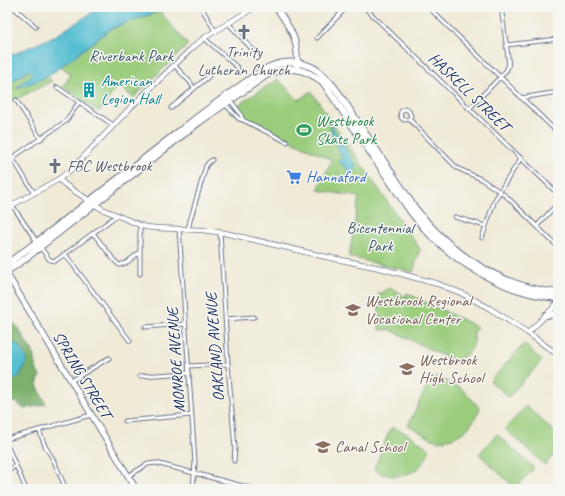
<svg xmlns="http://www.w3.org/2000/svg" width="565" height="496" viewBox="0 0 565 496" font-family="Caveat,sans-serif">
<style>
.green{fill:#9bcd7d;stroke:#5b7e6e}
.forest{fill:#7cb06c;stroke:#4c7065}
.water{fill:#55bed1;stroke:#387698}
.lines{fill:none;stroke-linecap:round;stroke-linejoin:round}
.street-casing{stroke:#667088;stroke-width:5}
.secondary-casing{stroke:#667088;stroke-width:6}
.primary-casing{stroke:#667088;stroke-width:7}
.highway-casing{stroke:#667088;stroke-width:8}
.street{stroke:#fff;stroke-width:3}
.secondary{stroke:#fff;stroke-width:4.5}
.primary{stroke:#fff;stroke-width:5}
.highway{stroke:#fff;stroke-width:6}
.labels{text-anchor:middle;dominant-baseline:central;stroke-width:3;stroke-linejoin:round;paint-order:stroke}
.worship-label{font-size:16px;fill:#5b616d;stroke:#f6f6f2}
.park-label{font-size:16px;fill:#3b5666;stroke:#f6f6f2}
.culture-label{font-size:16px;fill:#0d838f;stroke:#f6f6f2;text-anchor:start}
.street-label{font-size:16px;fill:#1b2f5e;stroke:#f6f6f2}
.leisure-label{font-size:16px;fill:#27864d;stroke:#f6f6f2;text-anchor:start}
.shop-label{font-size:16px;fill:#366cbe;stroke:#f6f6f2;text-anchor:start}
.education-label{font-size:16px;fill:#785e54;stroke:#f6f6f2;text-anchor:start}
</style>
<rect width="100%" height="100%" fill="#f6f6f2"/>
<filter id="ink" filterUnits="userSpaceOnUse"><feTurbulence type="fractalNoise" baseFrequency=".025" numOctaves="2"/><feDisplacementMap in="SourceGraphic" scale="8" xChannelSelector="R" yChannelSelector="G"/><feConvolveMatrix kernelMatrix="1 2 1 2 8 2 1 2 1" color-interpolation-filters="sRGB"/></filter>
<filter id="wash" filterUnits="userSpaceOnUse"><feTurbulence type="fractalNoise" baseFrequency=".012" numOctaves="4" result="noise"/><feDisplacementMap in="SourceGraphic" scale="16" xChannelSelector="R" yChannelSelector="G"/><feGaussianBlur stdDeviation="0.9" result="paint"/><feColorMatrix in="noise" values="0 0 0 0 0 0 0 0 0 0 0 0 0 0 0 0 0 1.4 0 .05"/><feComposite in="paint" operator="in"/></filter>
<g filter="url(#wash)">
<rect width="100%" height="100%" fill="#f0ead6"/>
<path class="green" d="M158 9 188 45 133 98 119 85 99 112 63 87 71 74 59 65 102 34 130 20 141 18 151 15Z
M29 70 33 74 17 88 47 77 52 81 7 104V85Z
M278 79 299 100 311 91 420 249 413 272 349 257 359 197 318 190 332 160 229 111Z
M388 289C395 288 400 293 405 297L400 302 407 298 405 297 407 293 477 327 475 331H473C477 343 471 354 459 359L461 360 459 364 389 329V330H379V293H382Z
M524 344 542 361 508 397 490 381Z
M437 377 462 389 480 408C474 424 464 435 448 439 445 440 441 441 438 441 430 439 415 429 408 425L430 380Z
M526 406 558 435V450L545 465 505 429Z
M393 428 406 433 430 449C427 456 424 463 418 468 407 478 386 479 374 469L390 429Z
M497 434 534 468 515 488 479 454Z"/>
<path class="forest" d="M7 317 18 327 28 345 32 349 37 371 40 376 37 385 46 404 24 409 16 402 7 404V379C19 378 20 374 26 365 24 351 21 344 7 341Z"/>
<path class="water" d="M101 7H164L160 11 112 28 47 77 15 89 33 74 29 70 7 85V57L55 36Z
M328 121C339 136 347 152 357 167L351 175 347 169 339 162 342 158Z
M7 341C13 342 17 344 21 349 28 357 29 361 23 369 21 372 20 375 18 378L7 379Z"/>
</g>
<g filter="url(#ink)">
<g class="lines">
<g class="street-casing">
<path id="street" d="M13 7 36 27
M201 7 215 31
M243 7 246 13
M364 7 558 194
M428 7 558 133
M228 23 251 48 260 55
M204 38 238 68
M317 38 347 7
M506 45 558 39
M174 65 190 82 194 88
M57 87 76 100 113 125
M521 98 558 92
M16 100 41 139
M230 100 240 113 243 120
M225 104 239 119 243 120 287 142
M171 108 209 76
M469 109 504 73C509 68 509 64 508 57L501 7
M409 119 404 120C399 117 399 111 405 109L409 111 411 116 409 119 457 168 481 179 506 196 558 247
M7 149 34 193
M12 158 66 121 79 102
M12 205 37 242
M455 217 485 226
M140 225V274
M537 226 558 203
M179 229 195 462 193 489
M188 229 190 221 206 166 208 163 212 160
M220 232 228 364 235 448 234 461
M93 233 114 260 119 265 126 263 140 252
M482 238 494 202 500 191 521 158
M40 247 50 260 55 261 65 254 116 216
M65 254 130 341
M225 319 254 317
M145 327 185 324
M189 366 228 364
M140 376 189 373
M71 381 109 358
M125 421 192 415
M39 430 45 446 53 459 66 489
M7 439 91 415
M7 445 26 489
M7 472 15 466
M128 476 148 464 156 463 254 489"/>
</g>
<g class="secondary-casing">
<path id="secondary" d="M59 179 64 184 79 194 102 209 140 225 145 227 156 228 202 230 225 233 322 256 380 268 438 284 461 293 489 308 528 333 558 355
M7 208 59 179 74 167 132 106 190 50 204 38 255 7
M528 333 558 303"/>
</g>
<g class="primary-casing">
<path id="primary" d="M276 7C290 28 299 39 297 66
M7 274 136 489"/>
</g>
<g class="highway-casing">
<path id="highway" d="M7 264 37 242C85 205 133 167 181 130 200 115 219 101 239 87 253 77 267 65 284 63 309 60 323 72 337 91L414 207C450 253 499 287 558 293
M7 271 25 259 40 247 199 122 268 74C290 65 304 68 323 82L411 212C418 221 425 230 433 237 457 261 487 279 519 290 532 294 545 297 558 298
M555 306 558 311
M546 315 558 314"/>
</g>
<use href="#street" class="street"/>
<use href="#secondary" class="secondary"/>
<use href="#primary" class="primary"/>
<use href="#highway" class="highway"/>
</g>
</g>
<defs>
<g id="church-bare" transform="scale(1.2)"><path d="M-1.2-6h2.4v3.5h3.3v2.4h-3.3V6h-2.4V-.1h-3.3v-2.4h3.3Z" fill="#6b7280" stroke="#f6f6f2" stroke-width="2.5" paint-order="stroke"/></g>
<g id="building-bare" transform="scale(1.2)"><path d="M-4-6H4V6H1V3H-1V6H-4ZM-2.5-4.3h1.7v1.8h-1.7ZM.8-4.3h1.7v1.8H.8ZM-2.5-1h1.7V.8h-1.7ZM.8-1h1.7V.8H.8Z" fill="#0f9aa8" stroke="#f6f6f2" stroke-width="2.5" paint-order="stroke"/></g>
<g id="stadium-bare" transform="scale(1.2)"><path d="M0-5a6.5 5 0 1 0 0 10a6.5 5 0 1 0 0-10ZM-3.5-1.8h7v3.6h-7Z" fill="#2e9e5b" stroke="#f6f6f2" stroke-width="2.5" paint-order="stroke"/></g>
<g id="supermarket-bare" transform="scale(1.2)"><path d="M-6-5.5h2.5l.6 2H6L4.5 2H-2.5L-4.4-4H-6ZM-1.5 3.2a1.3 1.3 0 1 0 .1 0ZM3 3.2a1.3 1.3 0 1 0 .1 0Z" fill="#3f7fe0" stroke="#f6f6f2" stroke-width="2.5" paint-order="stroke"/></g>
<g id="school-bare" transform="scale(1.2)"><path d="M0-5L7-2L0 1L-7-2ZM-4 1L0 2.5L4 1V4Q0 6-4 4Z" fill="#8d6e63" stroke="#f6f6f2" stroke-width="2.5" paint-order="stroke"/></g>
</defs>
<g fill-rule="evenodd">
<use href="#church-bare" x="244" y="32"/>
<use href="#building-bare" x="89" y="90"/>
<use href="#stadium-bare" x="304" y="130"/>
<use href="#church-bare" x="55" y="166"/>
<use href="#supermarket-bare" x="294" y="177"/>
<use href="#school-bare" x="353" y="310"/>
<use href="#school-bare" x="407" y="369"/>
<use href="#school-bare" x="323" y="447"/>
</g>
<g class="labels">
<g class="worship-label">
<text x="244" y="52">Trinity<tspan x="244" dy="18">Lutheran Church</tspan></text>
<text x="67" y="166" text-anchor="start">FBC Westbrook</text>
</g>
<g class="park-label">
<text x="131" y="56">Riverbank Park</text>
<text x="380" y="228">Bicentennial<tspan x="380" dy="18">Park</tspan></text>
</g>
<g class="culture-label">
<text x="101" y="81">American<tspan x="101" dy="18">Legion Hall</tspan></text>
</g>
<g class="street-label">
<text transform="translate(469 92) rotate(44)">HASKELL STREET</text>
<text transform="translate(215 347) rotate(-94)">OAKLAND AVENUE</text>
<text transform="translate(176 360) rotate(-94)">MONROE AVENUE</text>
<text transform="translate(82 375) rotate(59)">SPRING STREET</text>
</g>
<g class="leisure-label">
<text x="316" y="121">Westbrook<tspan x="316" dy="18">Skate Park</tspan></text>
</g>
<g class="shop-label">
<text x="306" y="177">Hannaford</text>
</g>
<g class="education-label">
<text x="365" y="301">Westbrook Regional<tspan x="365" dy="18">Vocational Center</tspan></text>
<text x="419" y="360">Westbrook<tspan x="419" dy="18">High School</tspan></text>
<text x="335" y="447">Canal School</text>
</g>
</g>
<rect width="565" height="496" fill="none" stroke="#f6f6f2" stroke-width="24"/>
</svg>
